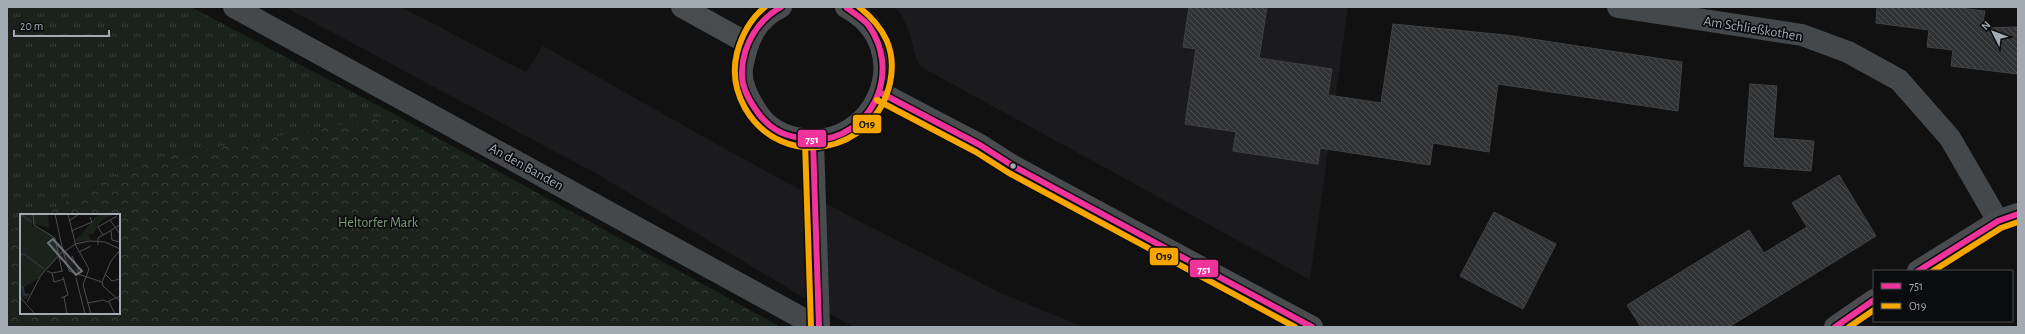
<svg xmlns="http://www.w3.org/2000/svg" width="2025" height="334" viewBox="0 0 2025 334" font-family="'Alegreya Sans',sans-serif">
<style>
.built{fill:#1b1b1d}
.grass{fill:url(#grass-tufts)}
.forest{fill:url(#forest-crowns)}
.building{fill:url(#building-back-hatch);stroke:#404245}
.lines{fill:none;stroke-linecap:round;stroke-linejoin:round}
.street{stroke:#45484a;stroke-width:22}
.secondary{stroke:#494c4e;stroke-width:22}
.bus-1-casing{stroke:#0b0c0d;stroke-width:9}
.bus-2-casing{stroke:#0b0c0d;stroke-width:9}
.bus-1{stroke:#ef339a;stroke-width:6}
.bus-2{stroke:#f7a600;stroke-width:6}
.bus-dot{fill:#a2aab3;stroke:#0b0c0d;stroke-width:1.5}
.labels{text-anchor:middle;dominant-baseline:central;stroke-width:3.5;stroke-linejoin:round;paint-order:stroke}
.street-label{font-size:14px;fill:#a2aab3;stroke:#0b0c0d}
.park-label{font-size:14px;fill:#7c9e78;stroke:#0b0c0d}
.inset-river{fill:none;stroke:#283236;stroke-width:2}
.inset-road{fill:none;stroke:#4b4e52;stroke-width:1}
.view{fill:#6f747a;fill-opacity:0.15;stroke:#6f747a;stroke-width:2}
.inset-edge{fill:none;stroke:#a2aab3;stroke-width:2}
.line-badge{stroke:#0b0c0d;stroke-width:1.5}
.badge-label{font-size:11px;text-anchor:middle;font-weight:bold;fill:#fff}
.pale-badge-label{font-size:11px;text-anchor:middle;font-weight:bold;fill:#111}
</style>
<defs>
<pattern id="grass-tufts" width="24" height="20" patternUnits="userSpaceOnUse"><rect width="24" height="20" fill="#1b221b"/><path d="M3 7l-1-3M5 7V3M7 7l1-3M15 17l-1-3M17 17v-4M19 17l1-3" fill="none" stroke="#393f3a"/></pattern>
<pattern id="forest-crowns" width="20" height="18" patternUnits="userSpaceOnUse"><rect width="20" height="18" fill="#1b221b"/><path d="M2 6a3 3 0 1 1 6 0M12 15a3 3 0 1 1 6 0" fill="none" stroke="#393f3a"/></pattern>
<pattern id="building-back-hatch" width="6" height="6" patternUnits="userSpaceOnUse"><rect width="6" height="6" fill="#313233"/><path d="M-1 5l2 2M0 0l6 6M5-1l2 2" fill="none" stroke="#4c4d4e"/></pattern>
</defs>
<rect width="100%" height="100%" fill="#111"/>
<path class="built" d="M285 7H401L526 72 543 46 727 150 853 218 1001 293 1084 327H853L599 175Z
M895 7H1348L1310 280 921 67 916 59 910 34 902 16Z"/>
<path class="grass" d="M7 7H191L396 115 147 160 40 215H21V225L7 232Z"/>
<path class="forest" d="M396 115 781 327H7V232L21 225V313H119V215H40L147 160Z"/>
<path class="building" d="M1189 7H1267L1259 58 1332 69 1328 95 1381 103 1393 24 1506 35 1682 62 1678 111 1498 84 1489 152 1433 143 1430 165 1320 148 1318 164 1233 151 1236 132 1185 124 1196 49 1183 47Z
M1877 7H1952L1985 11 1982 28 2018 27V74L1951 66 1953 50 1927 47 1929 30 1876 23Z
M1750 84 1777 86 1773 138 1814 141 1811 171 1744 166Z
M1839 175 1876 236 1729 327H1641L1627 305 1749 230 1764 253 1807 227 1792 203Z
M1494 212 1556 244 1523 309 1460 276Z"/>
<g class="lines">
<path class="street" d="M234 7 818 327
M1618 7 1802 35 1848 52 1899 80 1950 138 1998 221"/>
<path class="secondary" d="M682 7 747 43
M781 7C755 19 747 41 742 68 740 83 749 100 757 112 766 126 781 135 796 138 876 156 921 47 846 7
M881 93 980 145 1013 166 1070 197 1312 327
M813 142 819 327
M1918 271 1998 221 2018 214
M1835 327 1874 300"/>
<g class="bus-1-casing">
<path id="bus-1" d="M781 7C758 20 743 44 742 71 741 85 748 99 756 110 768 128 785 138 807 138 812 139 819 140 825 139 877 129 899 69 869 26 864 19 853 13 846 7
M881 93 980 145 1013 166 1312 327
M813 142 819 327
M1918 271 1998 221 2018 214
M1835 327 1874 300"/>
</g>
<g class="bus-2-casing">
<path id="bus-2" d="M765 7C750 19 742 34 737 53 732 73 735 90 745 108 782 172 874 154 890 83 897 50 884 27 859 7
M877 100 976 152 1009 173 1295 327
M805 142 811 327
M1933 271 2001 228 2018 222
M1849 327 1874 310"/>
</g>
<use href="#bus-1" class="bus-1"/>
<use href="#bus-2" class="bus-2"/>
</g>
<circle class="bus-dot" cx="1013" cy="166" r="3.5"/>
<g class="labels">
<g class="street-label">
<text transform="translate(1753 29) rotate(9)">Am Schließkothen</text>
<text transform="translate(526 167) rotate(29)">An den Banden</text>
</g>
<g class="park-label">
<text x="378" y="223">Heltorfer Mark</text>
</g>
</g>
<g transform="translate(20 214)">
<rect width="100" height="100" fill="#111"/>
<path d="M82 0H94L81 7 73 20H68L71 26 56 28 55 26 60 22 63 24 61 21 75 3ZM14 12 33 22 37 33 13 19 11 15Z" fill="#1b221b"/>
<path d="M0 0H12L13 19 37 33 39 42 19 64 4 73 5 80H10L6 86 0 82Z" fill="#1b221b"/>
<path d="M13 0H28L29 14 13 9Z" fill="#1b221b"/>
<path class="inset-river" d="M0 0 12 8M0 41 4 40 24 55M0 73H3L4 81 9 80"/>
<path class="inset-road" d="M13 0 14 11 35 24 42 57M35 0 43 37M48 0 56 32 69 55 63 71 71 100M90 6 100 20M49 7 59 0M51 17 72 8 70 3M91 17 92 26 100 28M83 21 78 13 97 2M78 31V24L100 11M44 38 55 30 70 27 85 28 100 35M59 38 71 32M44 40 49 57 82 68M52 42 58 55V59M27 57 32 59 43 57M32 59 34 68 44 65M85 60 92 67 100 65M56 64 65 100M82 68 91 47 100 36M82 68 83 72 100 87M0 83 15 100M44 83 47 100M41 84 48 81 43 63M7 88 21 61 43 37 44 40M89 88 95 100M67 89 84 86 87 88 100 82"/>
<path class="view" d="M33 25 62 57 56 61 28 29Z"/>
<rect width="100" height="100" class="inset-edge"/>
</g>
<g class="line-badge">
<rect x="852" y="114" width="30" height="20" rx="4" fill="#f7a600"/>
<rect x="797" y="129" width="30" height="19" rx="4" fill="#ef339a"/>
<rect x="1149" y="247" width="30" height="19" rx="4" fill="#f7a600"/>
<rect x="1189" y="259" width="30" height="19" rx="4" fill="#ef339a"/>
</g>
<g class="badge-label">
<text x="812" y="143">751</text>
<text x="1204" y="273">751</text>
</g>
<g class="pale-badge-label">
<text x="867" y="128">O19</text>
<text x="1164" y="260">O19</text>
</g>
<rect width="2025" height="334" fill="none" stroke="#a2aab3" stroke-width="16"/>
<rect x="1873" y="270" width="140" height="52" fill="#0b0c0d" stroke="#474b4f"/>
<rect x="1881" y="283" width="20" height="6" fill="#ef339a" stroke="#474b4f"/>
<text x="1909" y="290" font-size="12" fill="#a2aab3">751</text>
<rect x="1881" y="303" width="20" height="6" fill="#f7a600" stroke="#474b4f"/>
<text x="1909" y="310" font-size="12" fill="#a2aab3">O19</text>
<g transform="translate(1993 32) rotate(312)" stroke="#0b0c0d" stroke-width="3" paint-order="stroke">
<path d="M0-3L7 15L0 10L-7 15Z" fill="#a2aab3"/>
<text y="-6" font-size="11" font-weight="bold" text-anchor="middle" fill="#a2aab3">N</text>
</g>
<path d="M14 30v6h95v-6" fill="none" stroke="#a2aab3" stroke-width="2"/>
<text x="20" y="30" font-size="12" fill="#a2aab3" stroke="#0b0c0d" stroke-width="3" paint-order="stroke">20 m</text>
</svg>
